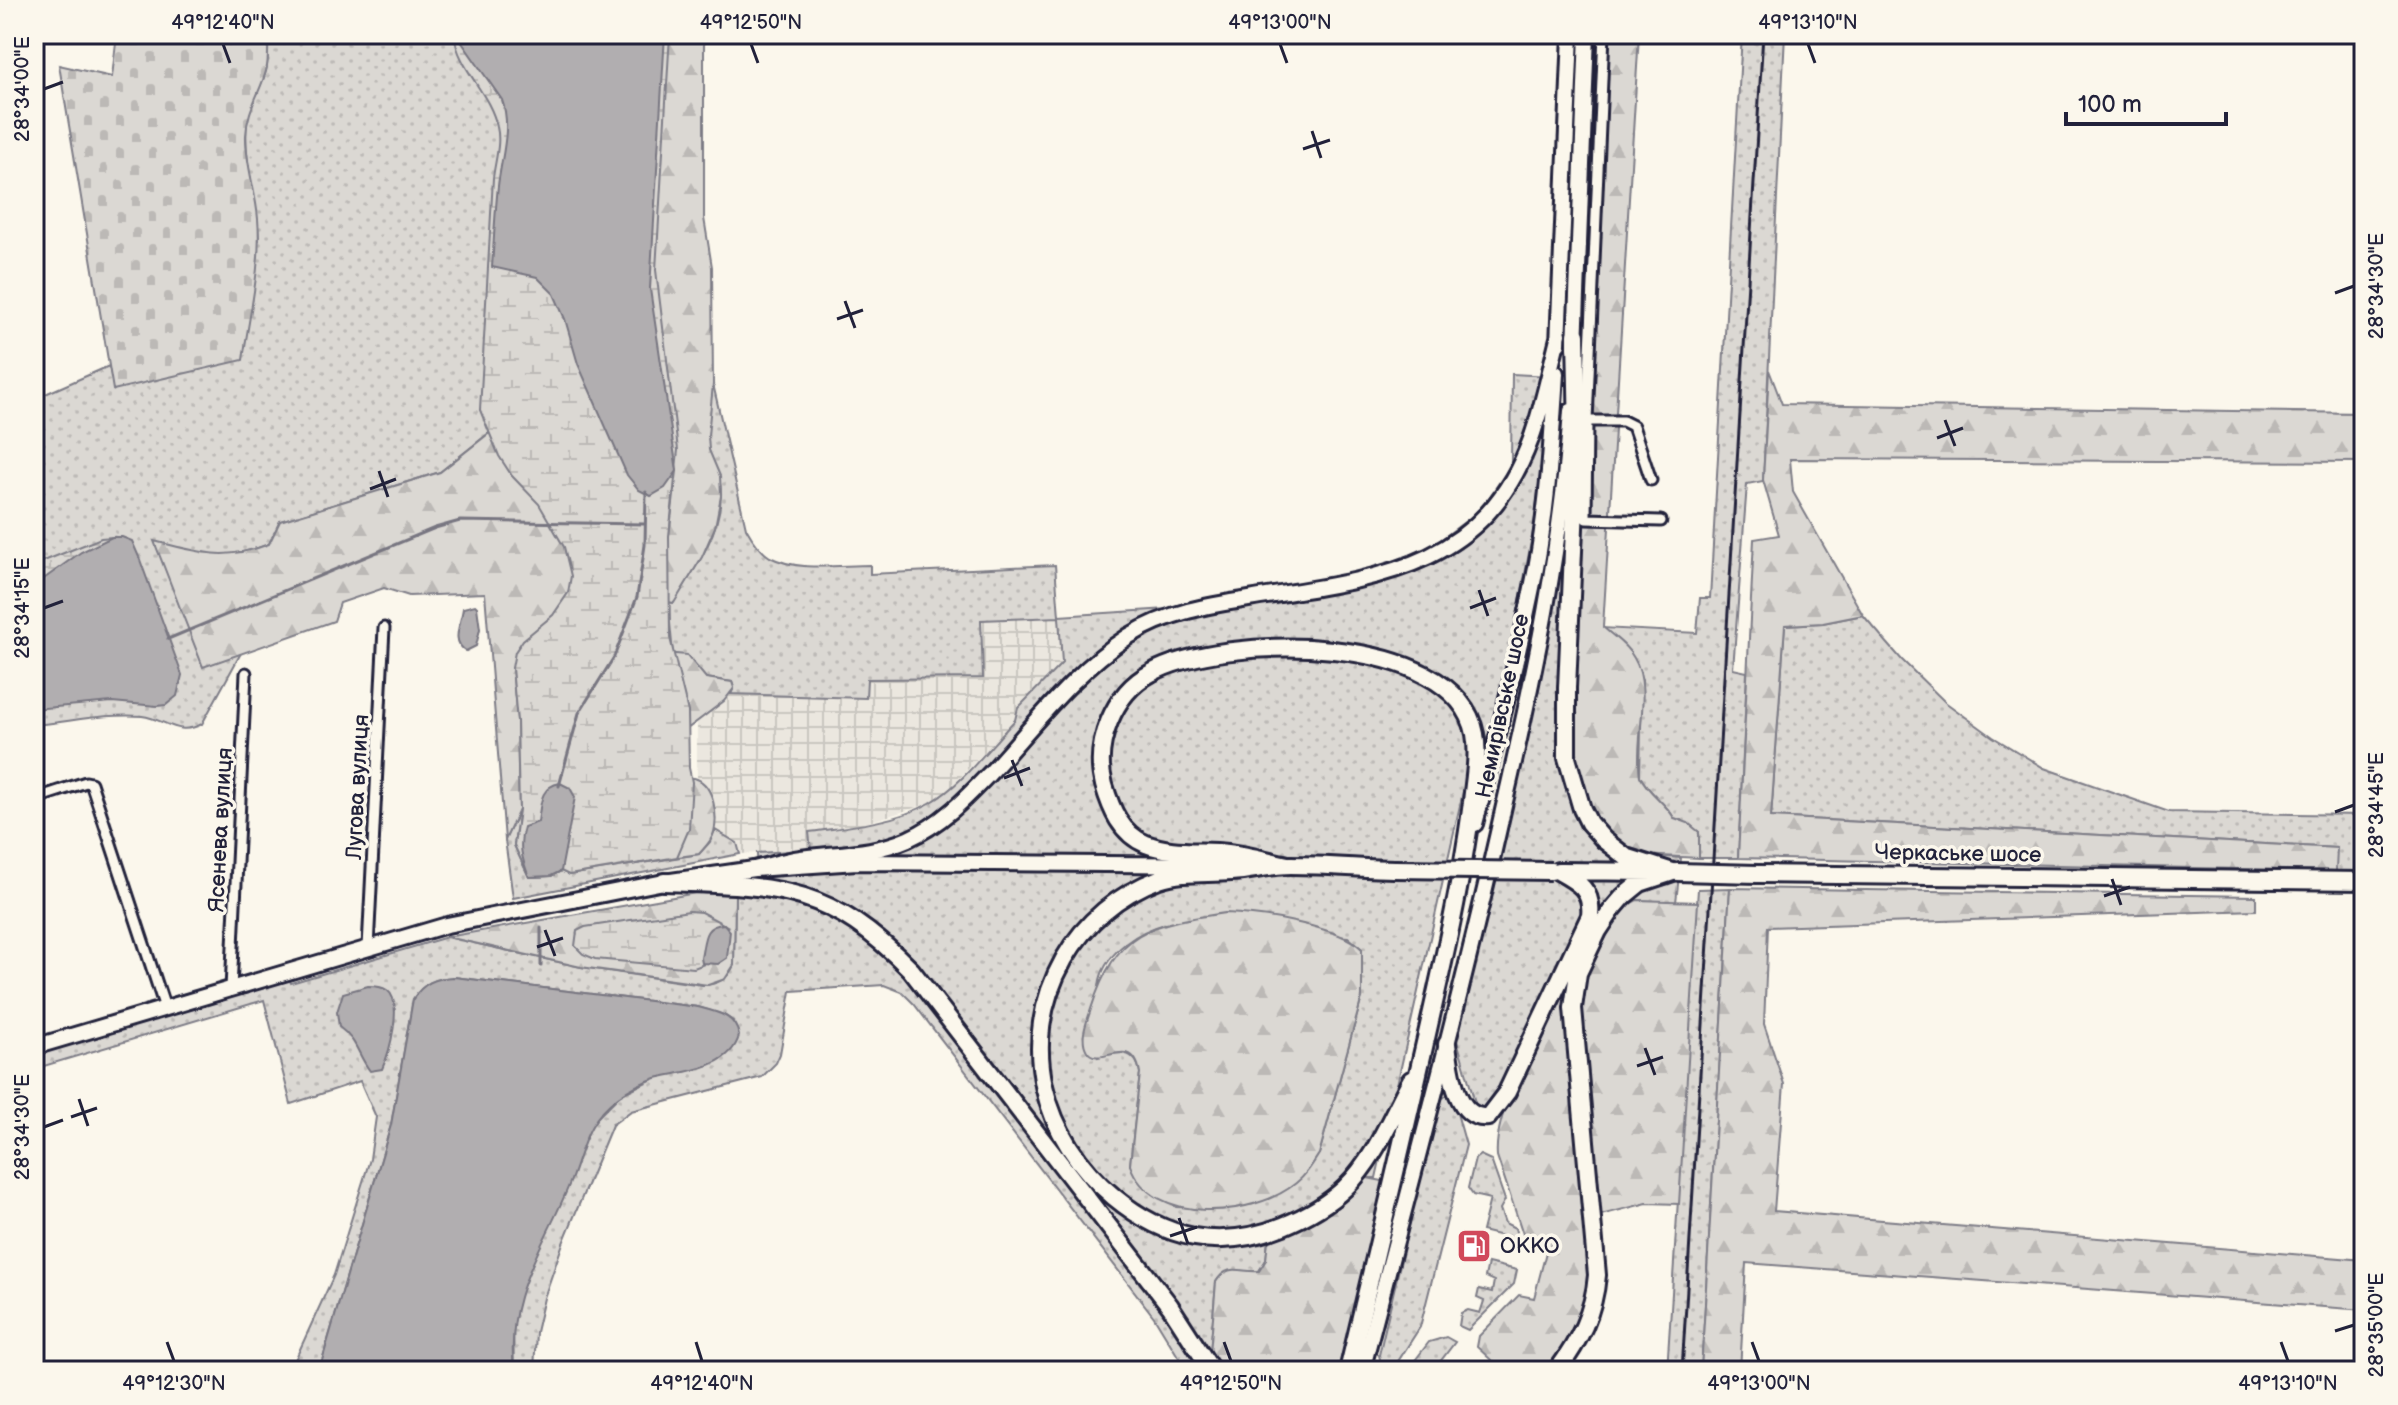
<svg xmlns="http://www.w3.org/2000/svg" width="2398" height="1405" viewBox="0 0 2398 1405" font-family="'Balsamiq Sans',sans-serif">
<style>
.industrial{fill:url(#industrial-grid)}
.grass{fill:url(#grass-dots);stroke:#7e7d87;stroke-width:2;fill-rule:evenodd}
.forest{fill:url(#forest-firs);stroke:#7e7d87;stroke-width:2}
.wetland{fill:url(#wetland-marsh);stroke:#7e7d87;stroke-width:2}
.cemetery{fill:url(#cemetery-stones);stroke:#7e7d87;stroke-width:2}
.water{fill:#b1aeb0;stroke:#787681;stroke-width:2}
.lines{fill:none;stroke-linecap:round;stroke-linejoin:round}
.stream{stroke:#787681;stroke-width:3}
.street-casing{stroke:#22223b;stroke-width:15}
.secondary-casing{stroke:#22223b;stroke-width:20}
.primary-casing{stroke:#22223b;stroke-width:20}
.highway-casing{stroke:#22223b;stroke-width:22}
.street{stroke:#fbf7ec;stroke-width:9}
.secondary{stroke:#fbf7ec;stroke-width:14}
.primary{stroke:#fbf7ec;stroke-width:14}
.highway{stroke:#fbf7ec;stroke-width:16}
.rail{stroke:#22223b;stroke-width:3}
.highway-bridge-casing{stroke:#22223b;stroke-width:22;stroke-linecap:butt}
.highway-bridge{stroke:#fbf7ec;stroke-width:16}
.ticks{fill:none;stroke:#22223b;stroke-width:3}
.labels{text-anchor:middle;dominant-baseline:central;stroke-width:7;stroke-linejoin:round;paint-order:stroke}
.street-label{font-size:22px;fill:#22223b;stroke:#fbf7ec}
.poi-label{font-size:22px;fill:#22223b;stroke:#fbf7ec;text-anchor:start}
.neatline{fill:none;stroke:#22223b;stroke-width:3}
.ticks-label{font-size:20px;text-anchor:middle;fill:#22223b}
</style>
<defs>
<pattern id="industrial-grid" width="8" height="8" patternUnits="userSpaceOnUse" patternTransform="scale(2)"><rect width="8" height="8" fill="#ebe7df"/><path d="M0 4h8M4 0v8" fill="none" stroke="#c9c6c0"/></pattern>
<pattern id="grass-dots" width="8" height="8" patternUnits="userSpaceOnUse" patternTransform="scale(2)"><rect width="8" height="8" fill="#dbd8d3"/><path d="M2 2h.1M6 6h.1" fill="none" stroke="#bcb9b6" stroke-width="1.8" stroke-linecap="round"/></pattern>
<pattern id="forest-firs" width="22" height="20" patternUnits="userSpaceOnUse" patternTransform="scale(2)"><rect width="22" height="20" fill="#dbd8d3"/><path d="M5 1l3.5 6h-7zM16 11l3.5 6h-7z" fill="#bcb9b6"/></pattern>
<pattern id="wetland-marsh" width="20" height="14" patternUnits="userSpaceOnUse" patternTransform="scale(2)"><rect width="20" height="14" fill="#dbd8d3"/><path d="M1 5h8M5 5V1M11 12h8M15 12V8" fill="none" stroke="#bcb9b6"/></pattern>
<pattern id="cemetery-stones" width="16" height="16" patternUnits="userSpaceOnUse" patternTransform="scale(2)"><rect width="16" height="16" fill="#dbd8d3"/><path d="M2 7V4a2 2 0 0 1 4 0v3zM10 15v-3a2 2 0 0 1 4 0v3z" fill="#bcb9b6"/></pattern>
</defs>
<rect width="100%" height="100%" fill="#fbf7ec"/>
<filter id="ink" filterUnits="userSpaceOnUse"><feTurbulence type="fractalNoise" baseFrequency=".0125" numOctaves="2"/><feDisplacementMap in="SourceGraphic" scale="16" xChannelSelector="R" yChannelSelector="G"/><feConvolveMatrix kernelMatrix="1 2 1 2 8 2 1 2 1" color-interpolation-filters="sRGB"/></filter>
<g filter="url(#ink)">
<path class="industrial" d="M1059 616 1062 663 1018 708 1015 720 953 785 931 803 862 824 810 832 811 850 740 854 697 863V721L731 694 865 698 866 679 983 678 981 620Z"/>
<path class="grass" d="M268 34H456L502 100 489 433 440 472 280 521 269 544C224 562 200 553 155 542L203 666 241 653 202 724C177 737 166 719 142 716 107 713 69 722 34 725V399L109 366 114 390 259 240C258 201 243 162 247 123 249 104 261 89 266 71 269 60 268 46 268 34Z
M1742 34H1785L1763 481 1747 484 1733 669 1747 672 1738 858H1699V832L1681 820 1674 818C1665 802 1648 793 1640 776L1642 680 1603 628 1697 633 1700 598H1710Z
M1512 374 1552 376 1534 526 1515 628 1490 731 1467 774 1376 1178H1367L1269 1231 1266 1260 1259 1271C1243 1273 1227 1264 1216 1282L1209 1365 1212 1371H1187L1154 1317 914 1004 902 992 884 985 791 991 780 1054 776 1063 762 1077 631 1111 612 1125 563 1243 544 1298 536 1332 534 1371H514L513 1321 521 1287 587 1132 595 1120 620 1095 655 1078 733 1021 724 1015 698 1007 454 977C434 978 424 983 413 999L391 1125 319 1371H290L334 1275 370 1159 376 1117 360 1081 291 1104 264 1000 34 1069V1047L287 973 291 983 447 937 581 967 702 985C717 985 728 979 734 965L735 894 758 885 757 853 811 850 809 832C847 827 897 822 930 803 963 784 989 747 1015 720L1018 708 1062 663 1059 617 981 620 983 678 867 679 866 698 731 694 734 688 732 682 706 678 673 654 668 602 673 603C694 570 720 535 721 495 722 476 711 464 708 447 705 427 711 404 713 384L746 528C752 539 759 550 770 557 798 572 839 565 870 565V574L1055 565 1059 616 1168 609 1201 599 1352 576 1393 565 1427 550 1475 514 1488 499 1511 465ZM1165 924 1348 937 1362 949V997L1319 1154 1254 1204 1218 1209 1176 1207 1130 1165 1140 1073C1136 1048 1118 1052 1098 1057 1098 1034 1096 1002 1100 980 1107 951 1139 931 1165 924Z
M1557 574 1577 577 1642 855 1681 858 1676 902 1637 900 1579 1009 1565 1001 1570 975 1501 1115 1476 1106 1456 1037Z
M1863 615 1902 660 1945 702 1993 737 2044 768 2169 812 2364 815V871H2336V848L1771 817 1785 625 1823 623Z
M519 810 514 845 529 877 551 876 561 871 569 875 699 854 710 842 715 830 737 843 740 854 513 898 505 840Z
M1730 888 1701 1371H1667L1698 889Z
M1447 1095 1453 1099 1466 1145 1420 1327 1395 1366 1386 1368 1381 1363 1379 1355 1432 1126 1439 1101Z
M1480 1155 1491 1160 1505 1200 1500 1209 1505 1223 1515 1228 1518 1240 1482 1231 1490 1199 1473 1195 1468 1188 1475 1159Z
M1488 1263 1517 1270 1514 1284 1468 1330 1459 1326 1461 1313 1468 1310 1480 1313 1484 1301 1477 1298 1479 1289 1492 1292 1494 1281 1485 1277Z
M1446 1337 1455 1342 1433 1371H1407L1429 1342Z"/>
<path class="forest" d="M665 34H704V218L712 267 713 384 708 436 709 450 720 476 721 496 715 527 702 557 674 603 668 602 669 536 677 471 650 289Z
M1599 34H1639L1603 627C1614 637 1627 645 1634 658 1653 689 1634 740 1640 776 1648 793 1665 802 1674 818L1688 823 1699 832V858L1642 855 1629 851 1592 820 1575 776 1573 689Z
M1769 370 1782 404 2364 413V462L1790 459 1793 492 1863 615 1823 623 1785 625 1771 817 2337 848 2336 871 1738 858 1754 539 1779 535 1763 480Z
M502 423 604 553 512 668 517 720 519 810 505 840 485 593 409 596 384 588 340 603 334 621 203 667 154 541C200 552 223 562 269 544L280 521 440 472Z
M664 653 687 655 706 678 732 682 734 688 724 701 687 729Z
M678 776C684 777 692 777 697 779 714 786 718 817 714 832 712 841 705 847 699 854L637 863Z
M1730 888 2256 896V910L1768 927 1764 1024 1784 1084 1774 1211 2364 1260V1310L1746 1263 1740 1371H1701Z
M696 893 735 894 734 965 725 979 708 985 581 967 447 937Z
M1637 900 1698 902 1679 1204 1647 1203 1601 1215 1579 1009 1586 974 1622 908Z
M1225 913C1259 914 1339 926 1362 949V997L1319 1154C1312 1165 1306 1175 1296 1183 1254 1218 1151 1226 1130 1165L1140 1073C1133 1031 1099 1070 1087 1051 1079 1038 1087 1022 1091 1009 1116 930 1149 924 1225 913Z
M1570 974 1565 1001 1591 1253C1589 1302 1576 1333 1547 1371H1503L1477 1347 1479 1336 1519 1295 1534 1298 1546 1252 1527 1246 1497 1156C1493 1105 1547 1021 1570 974Z
M1367 1178 1393 1183 1348 1371H1212L1209 1365 1216 1282C1228 1262 1241 1273 1259 1271L1266 1260 1269 1231Z"/>
<path class="wetland" d="M454 34H670L656 270 678 450 669 536 670 638 688 712 689 768 692 782 689 829 677 857 569 875 561 871 551 876 529 877 514 845 519 810 517 721 512 668 515 652 523 640 553 615 568 593 571 576 564 547 539 504 512 476 499 456 480 410 493 178C495 161 501 143 497 127 490 93 458 69 454 34Z
M112 537 34 594V565L101 538Z
M689 911 701 912 727 926 715 930 703 956 704 964 694 968 595 959 583 954 575 946 577 931 585 927Z"/>
<path class="cemetery" d="M117 34H268C268 45 269 60 266 71 260 93 247 110 246 135 245 163 256 191 258 219 262 265 249 315 243 360L113 390 59 65 112 77Z"/>
<path class="water" d="M456 34H665L650 289 677 471 665 488 651 496 639 490 627 475 578 364 565 319 554 294 537 277 492 267C494 240 495 213 498 186 501 158 512 128 502 100Z
M112 537H122L132 541 139 557 182 675 177 696 166 705 157 706 112 702 34 709V586L81 552Z
M475 605 477 607 480 629 476 646 466 651C450 641 461 624 463 608Z
M560 783 570 788 575 797 561 871 551 876 529 877C522 859 518 846 524 827L538 822C541 805 539 787 560 783Z
M724 924 730 931 727 958 718 964 702 963 701 958C705 941 702 925 724 924Z
M454 977 698 1007C717 1012 736 1015 739 1036 730 1069 684 1071 656 1078 643 1082 629 1089 618 1097 586 1121 584 1146 571 1180 544 1250 505 1291 514 1371H319L391 1125 413 999C423 983 435 978 454 977Z
M368 986C374 986 381 986 387 990 404 1002 389 1054 382 1069L370 1071C357 1054 358 1041 339 1027L337 1012 343 993Z"/>
<g class="lines">
<path class="stream" d="M168 639 435 528 460 521 645 524
M559 786 579 713 614 657 637 597 645 545 646 492
M541 928V966"/>
<g class="street-casing">
<path id="street" d="M1604 34 1587 421 1586 519 1661 521
M1587 421H1623L1633 426 1651 480
M34 799 86 782 91 783 165 1008
M368 948 384 628
M231 989 246 673"/>
</g>
<g class="secondary-casing">
<path id="secondary" d="M34 1047 447 925 664 882 754 869 857 862 1238 865"/>
</g>
<g class="primary-casing">
<path id="primary" d="M1558 344 1571 34
M1575 347 1587 34
M1475 824C1497 739 1519 654 1536 568 1548 504 1552 438 1556 373
M754 869C770 865 786 860 801 858 837 853 874 854 908 839 942 824 966 798 992 771 1034 725 1076 670 1129 636 1172 609 1219 604 1267 596 1383 578 1485 565 1531 439 1543 406 1550 369 1559 334
M1362 1371C1411 1183 1462 995 1504 806 1534 676 1562 545 1571 411"/>
</g>
<g class="highway-casing">
<path id="highway" d="M1576 335 1578 437 1567 688V758L1582 809 1589 823 1604 840 1626 857 1673 872
M1288 865C1268 861 1248 855 1228 853 1201 850 1171 854 1146 844 1121 834 1111 809 1104 785 1093 745 1113 693 1151 673 1221 634 1455 630 1475 734 1479 757 1474 780 1472 802 1466 850 1457 897 1447 944 1416 1087 1382 1229 1348 1371
M1394 869C1360 868 1325 865 1291 865 1271 865 1251 871 1231 872 1206 874 1182 871 1159 879 1119 894 1085 922 1064 959 1017 1043 1042 1138 1114 1197 1166 1240 1220 1251 1283 1226 1305 1217 1327 1205 1345 1188 1375 1159 1391 1117 1411 1080
M1560 871 1653 872
M1758 874 2364 881
M664 882C777 886 827 884 911 970L1170 1306 1212 1371
M1447 1044C1450 1067 1455 1121 1488 1117L1507 1092 1590 916C1593 890 1578 882 1558 871
M1557 1371C1579 1341 1594 1313 1597 1275L1573 1008 1578 973 1598 931 1612 910 1624 896 1640 883 1673 872"/>
</g>
<use href="#street" class="street"/>
<use href="#secondary" class="secondary"/>
<use href="#primary" class="primary"/>
<use href="#highway" class="highway"/>
<path class="rail" d="M1682 1371 1763 34"/>
<g class="highway-bridge-casing">
<path id="highway-bridge" d="M1394 869 1551 871
M1677 872 1758 874"/>
</g>
<use href="#highway-bridge" class="highway-bridge"/>
</g>
</g>
<path class="ticks" d="M223 44 230 63M751 44 758 63M1280 44 1287 63M1808 44 1815 63M44 89 63 82M1312 131 1321 158M1303 149 1330 140M2335 293 2354 286M845 301 855 328M837 319 863 310M1945 420 1955 446M1937 438 1963 428M379 471 388 497M370 489 396 479M1479 590 1488 616M44 608 63 601M1470 608 1496 598M1012 760 1022 786M1004 778 1030 768M2335 812 2354 805M2112 879 2121 905M2104 896 2130 887M545 930 555 956M537 947 563 938M1645 1048 1655 1075M1637 1066 1663 1057M79 1099 88 1126M71 1117 97 1108M44 1127 63 1120M1179 1218 1188 1244M1170 1236 1197 1227M2335 1331 2354 1325M167 1342 174 1361M696 1342 702 1361M1224 1342 1231 1361M1752 1342 1759 1361M2281 1342 2288 1361"/>
<defs>
<g id="fuel-square" transform="scale(1.8)"><rect x="-9" y="-9" width="18" height="18" rx="4" fill="#d1495b" stroke="#fbf7ec"/><path d="M-5.5-6h7V0h2V4h1.3V-2.5L3-4.5l.8-.8L6-3V5H2.5V1h-1V6h-7ZM-4.2-4.7v3.2H.2V-4.7Z" fill="#fff"/></g>
</defs>
<g fill-rule="evenodd">
<use href="#fuel-square" x="1474" y="1246"/>
</g>
<g class="labels">
<g class="street-label">
<text transform="translate(1503 706) rotate(-78)">Немирівське шосе</text>
<text transform="translate(358 787) rotate(-87)">Лугова вулиця</text>
<text transform="translate(221 830) rotate(-87)">Ясенева вулиця</text>
<text transform="translate(1958 854) rotate(1)">Черкаське шосе</text>
</g>
<g class="poi-label">
<text x="1500" y="1246">ОККО</text>
</g>
</g>
<rect width="2398" height="1405" fill="none" stroke="#fbf7ec" stroke-width="88"/>
<path d="M2066 112v12h160v-12" fill="none" stroke="#22223b" stroke-width="4"/>
<text x="2078" y="112" font-size="24" fill="#22223b" stroke="#fbf7ec" stroke-width="6" paint-order="stroke">100 m</text>
<rect x="44" y="44" width="2310" height="1317" class="neatline"/>
<g class="ticks-label">
<text x="223" y="29">49°12'40"N</text>
<text x="751" y="29">49°12'50"N</text>
<text x="1280" y="29">49°13'00"N</text>
<text x="1808" y="29">49°13'10"N</text>
<text transform="translate(22 89) rotate(-90)" y="7">28°34'00"E</text>
<text transform="translate(2376 286) rotate(-90)" y="7">28°34'30"E</text>
<text transform="translate(22 608) rotate(-90)" y="7">28°34'15"E</text>
<text transform="translate(2376 805) rotate(-90)" y="7">28°34'45"E</text>
<text transform="translate(22 1127) rotate(-90)" y="7">28°34'30"E</text>
<text transform="translate(2376 1325) rotate(-90)" y="7">28°35'00"E</text>
<text x="174" y="1390">49°12'30"N</text>
<text x="702" y="1390">49°12'40"N</text>
<text x="1231" y="1390">49°12'50"N</text>
<text x="1759" y="1390">49°13'00"N</text>
<text x="2288" y="1390">49°13'10"N</text>
</g>
</svg>
